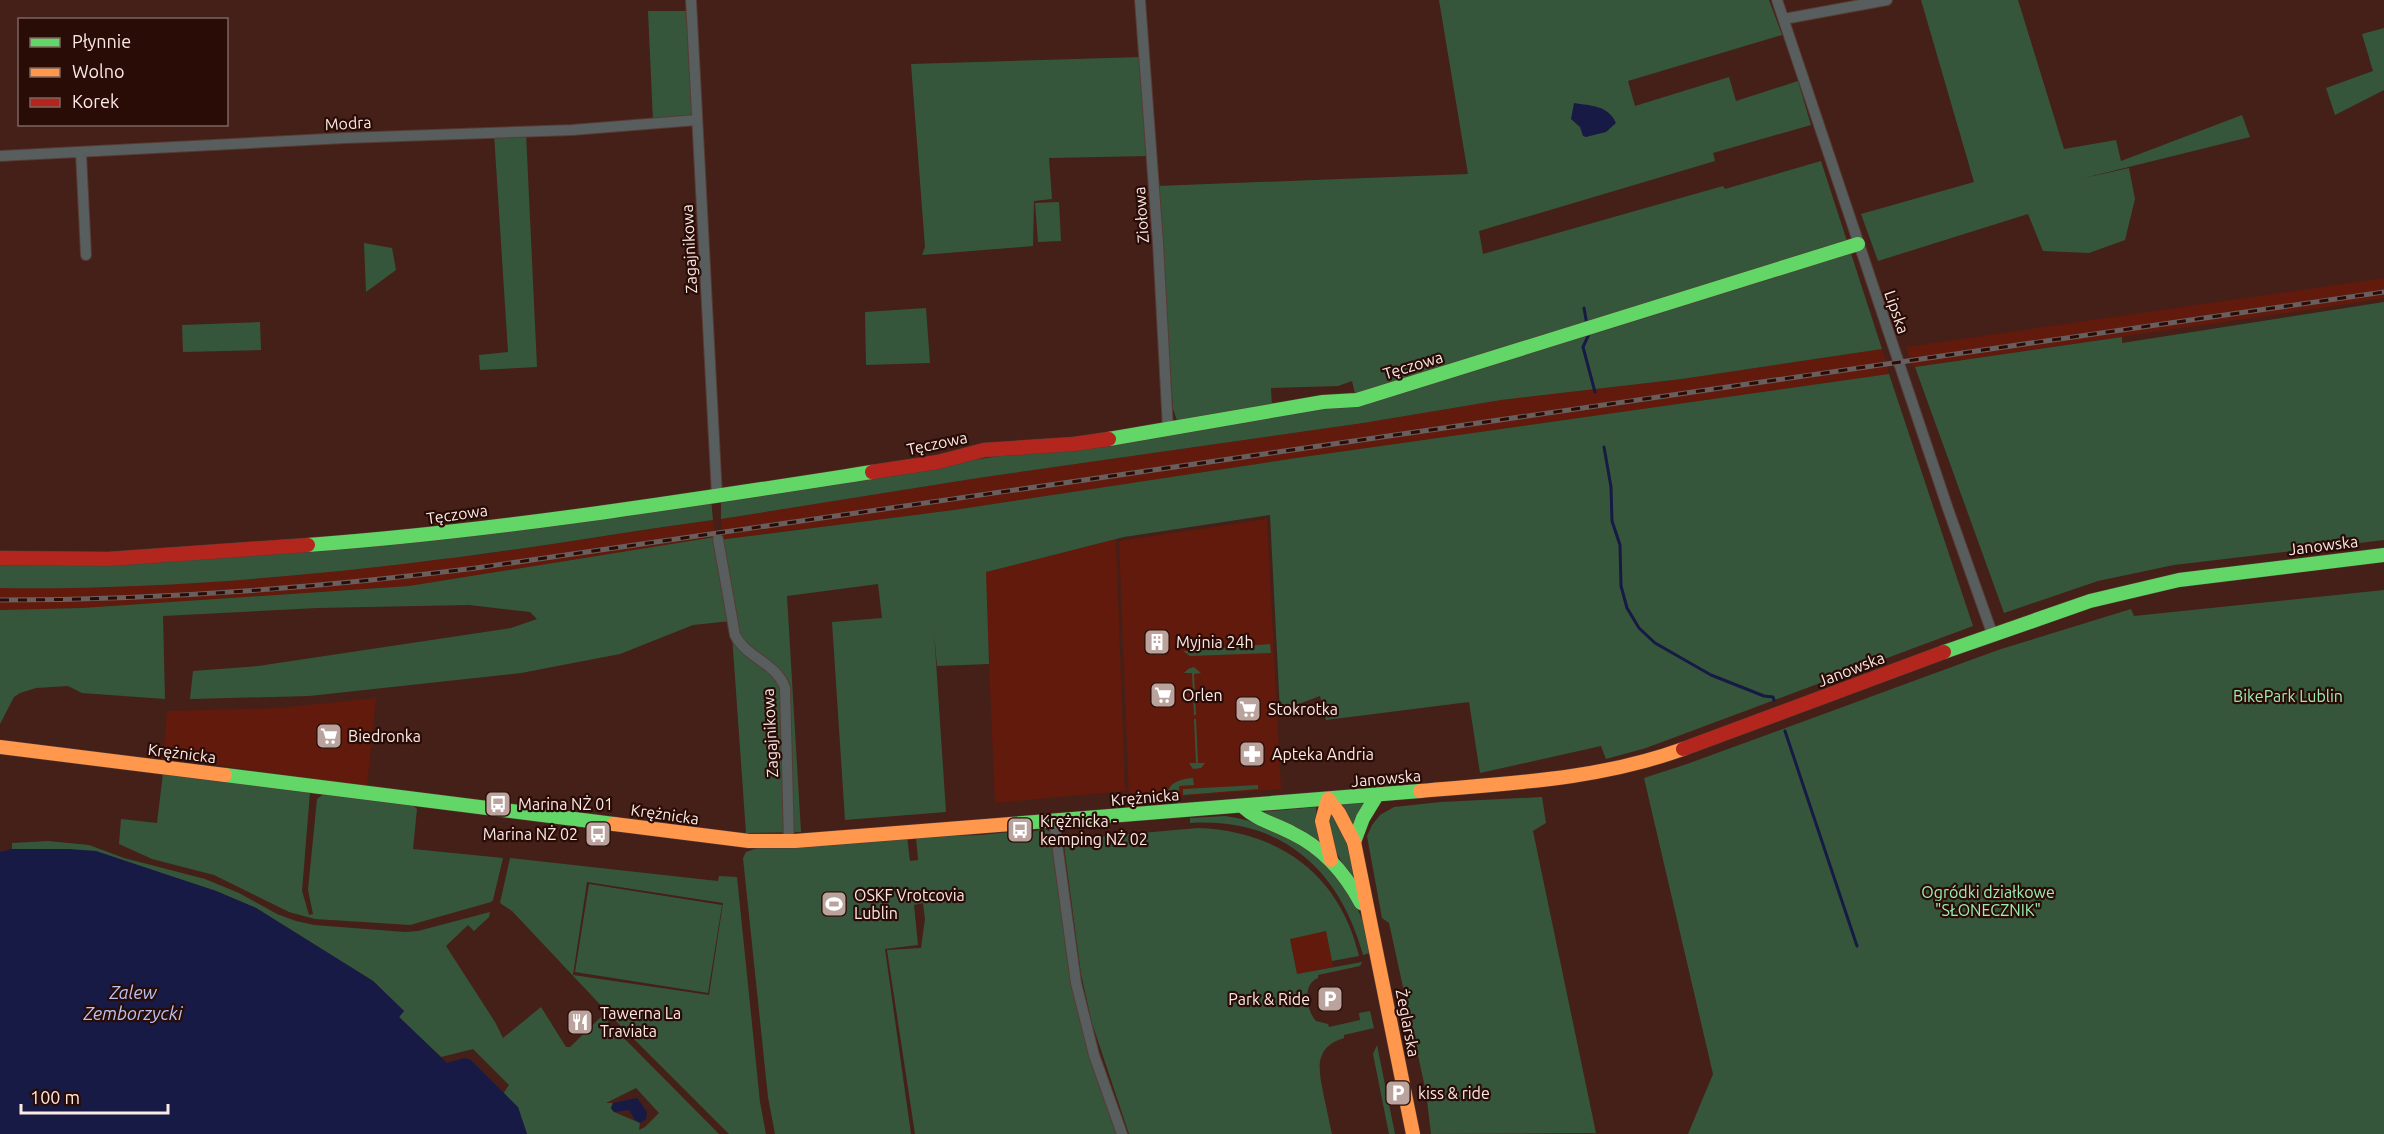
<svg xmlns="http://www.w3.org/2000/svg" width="2384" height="1134" viewBox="0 0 2384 1134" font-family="Ubuntu,sans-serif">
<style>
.built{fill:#621a0c}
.green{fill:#36563b;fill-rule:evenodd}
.water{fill:#171a44}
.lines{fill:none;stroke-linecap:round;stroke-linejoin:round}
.stream{stroke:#171a44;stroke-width:3}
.street-casing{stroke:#563b34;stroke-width:12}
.fast-casing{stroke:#563b34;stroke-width:15}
.slow-casing{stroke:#563b34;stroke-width:15}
.jam-casing{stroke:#563b34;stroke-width:15}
.street{stroke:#585d5e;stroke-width:10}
.fast{stroke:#63d668;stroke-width:14}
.slow{stroke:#ff974d;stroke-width:14}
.jam{stroke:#b3261e;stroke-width:14}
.rail-casing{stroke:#685f5e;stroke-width:5}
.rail{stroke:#2a0c07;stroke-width:3;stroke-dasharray:9;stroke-linecap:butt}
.labels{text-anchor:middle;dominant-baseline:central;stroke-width:4.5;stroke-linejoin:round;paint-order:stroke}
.street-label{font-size:16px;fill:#fbe9e5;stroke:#2a0c07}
.poi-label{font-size:16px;fill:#fbe9e5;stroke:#2a0c07;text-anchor:start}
.park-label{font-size:16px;fill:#99efb3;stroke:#2a0c07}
.water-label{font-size:18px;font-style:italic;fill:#b6c3f4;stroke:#2a0c07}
</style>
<rect width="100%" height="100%" fill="#442018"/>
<path class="built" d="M2384 278V298L2335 306 1912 367 1906 347Z
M1882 349 1889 374 1296 458 954 510 724 539 721 519 978 478 1363 423 1501 400 1682 379Z
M1267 519 1281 789 1129 800 1119 541Z
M713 520 715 537 409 586 82 608 0 610V588L162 584 253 579 487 554Z
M1116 539 1125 791 995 803 985 572Z
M376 698 367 787 163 757 167 711 279 708Z
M1326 931 1333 967 1297 974 1290 938Z"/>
<path class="green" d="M1439 0H1769L1782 35 1628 81 1635 106 1729 77 1736 101 1798 81 1811 125 1713 153 1715 161 1479 231 1483 254 1723 186 1725 189 1821 161 1882 349 1682 379 1501 400 1363 423 978 478 721 519V498L1357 402 1352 381 1338 386 1271 388 1272 408 1178 423 1173 409 1157 186 1468 174Z
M1921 0H2018L2064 149 2116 140 2121 161 2242 115 2250 137 2080 179 2129 168 2135 199 2125 240 2089 253 2043 251 2028 214 1878 261 1861 214 1974 182Z
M648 11H690L694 112 688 118 653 121Z
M2384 28V90L2335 115 2326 88 2373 71 2362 34Z
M1142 57 1149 156 1049 158 1052 199 1034 201 1033 246 922 255 925 247 911 64Z
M526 133 537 367 480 370 479 355 508 352 494 134Z
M1059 202 1061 241 1038 242 1035 203Z
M364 243 392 248 396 270 366 292Z
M2384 302V540L2174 565 2098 581 2004 613 1915 367 2122 337V343Z
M926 308 930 363 866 365 865 312Z
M260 322 261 350 183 352 182 325Z
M1889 374 1973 626 1646 748 1606 759 1601 746 1480 773 1469 702 1326 720 1320 696 1280 711 1270 515 1124 537 986 572 989 664 937 666 934 632 946 812 845 820 832 622 882 618 878 584 787 596 801 832 746 833 731 621 693 625 620 654 521 673 309 696 190 699 193 671 258 666 511 628 537 619 530 612 469 605 317 608 163 616 165 699 82 693 68 686 36 688 20 693 14 697 0 724V610L82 608 409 586 715 537 718 540 954 510 1296 458Z
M711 499 713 520C638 530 564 543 489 553 327 575 163 590 0 588V561L108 563Z
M2384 590V1134H1688L1713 1074 1644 778 1687 764 1998 650 2131 609 2134 616Z
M1270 644 1271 653 1190 656 1183 651Z
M1194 667 1201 673 1194 674 1196 715H1194L1192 673H1184L1188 669Z
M1194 719H1196L1198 763H1205L1201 768 1193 769 1189 763H1196Z
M163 773 310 792 302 891 309 915 313 914 308 890 317 799 325 793 409 802 417 809 413 849 503 858 493 900 491 902 410 925 315 919 289 912 214 875 152 859 119 844 121 819 157 823Z
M1193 778 1194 785 1179 786 1180 804 1169 802C1163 784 1179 779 1193 778Z
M1258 785V789L1183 795V789Z
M1542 797 1546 823 1533 831 1596 1133 1431 1134 1426 1092 1389 923 1382 918 1367 836 1372 825 1380 815 1394 807 1441 802Z
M1364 801 1367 805 1353 831 1339 804Z
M1316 807 1318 825 1326 849 1262 812Z
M1333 812 1343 827 1356 879C1336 859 1329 841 1329 813Z
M1225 816C1283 823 1339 861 1361 917 1366 928 1367 942 1370 953L1363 955C1340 870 1282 817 1190 823V818Z
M1198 828C1280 831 1340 875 1359 956L1332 961 1326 931 1290 939 1297 974 1362 962 1360 966 1318 975V978C1302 984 1306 1010 1316 1021L1328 1024 1329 1027 1360 1020 1359 1013 1370 1011 1374 1028 1344 1035V1038C1312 1048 1319 1071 1324 1097 1327 1109 1329 1122 1332 1134H1129L1092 1023 1081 974 1064 846 1073 839Z
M1045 829 1050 832 1072 984 1117 1134H915L887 950 921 948 925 919 923 903 914 905 918 945 885 949 911 1134H775L768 1097 743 858 746 852 758 848 907 837 910 861 918 860 916 837 980 835 1021 831V834Z
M48 841 89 845 124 858 205 879 239 893 277 914 296 921 314 925 405 932 418 931 490 912 489 917 474 931 468 925 446 946 495 1022 503 1038 541 1007 566 1047H570L602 1016 719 1134H527L518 1108 503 1094 509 1085 473 1049 441 1057 399 1017 404 1011 373 981 256 908 216 891 133 864 69 849H12V843ZM636 1088 659 1113 645 1127 639 1130 640 1123 614 1112 611 1108 613 1103H606Z
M510 858 718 881 719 876 737 877 760 1102 766 1134H729L609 1014 512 911 500 903ZM587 882 723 903 709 995 573 975Z
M589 884 722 905 708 993 575 972Z
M1377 1045 1395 1134H1389L1373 1054Z"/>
<path class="water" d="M1574 103C1591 106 1608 105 1616 123L1606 132 1586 137 1583 136 1580 127 1571 119Z
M12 849H69L96 851 216 891 256 908 373 981 404 1011 399 1017 447 1063 465 1058 471 1060 518 1107 527 1134H0V852Z
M637 1098 647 1112 646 1119 640 1123 635 1120 629 1110 614 1112 611 1108 613 1103Z"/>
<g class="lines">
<path class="stream" d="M1584 308 1587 325
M1589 334 1583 347 1595 392
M1604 447 1611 487 1612 521 1620 545 1621 586 1627 608 1639 628 1655 643 1711 675 1764 696 1773 697 1774 700
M1785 731 1857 946"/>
<g class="street-casing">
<path id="street" d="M691 0 717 496
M1140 0 1158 243 1168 429
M1777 0 1948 509 1992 633
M1784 19 1887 0
M81 153 86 255
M0 156 345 138 572 130 697 120
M718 539 735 635C746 658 777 663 785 688L789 842
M1054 821 1076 983 1094 1055 1122 1134"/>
</g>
<g class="fast-casing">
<path id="fast" d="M1109 439 1323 402 1357 400 1858 244
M308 545C497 531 685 501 872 472
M1944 652 2090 601 2179 580 2384 555
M225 775 614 824
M1242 806C1257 820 1275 824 1292 833 1323 848 1345 873 1361 903
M1011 824 1420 791
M1354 842 1363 818 1377 795"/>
</g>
<g class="slow-casing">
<path id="slow" d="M0 747 225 775
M1420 791C1510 783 1597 780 1683 749
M1328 799 1339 813 1354 842 1413 1134
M1328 799 1322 821 1331 860
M614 824 749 841H795L1011 824"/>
</g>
<g class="jam-casing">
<path id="jam" d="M872 472 938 462 984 450 1074 444 1109 439
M0 558 108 559 308 545
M1683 749 1944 652"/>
</g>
<use href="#street" class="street"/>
<use href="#fast" class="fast"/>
<use href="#slow" class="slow"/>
<use href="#jam" class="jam"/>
<g class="rail-casing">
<path id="rail" d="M0 600C159 600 318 588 476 568L2384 292"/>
</g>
<use href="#rail" class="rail"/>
</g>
<defs>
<g id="building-square" transform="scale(1.35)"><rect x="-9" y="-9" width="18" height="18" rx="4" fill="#bba39d" stroke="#2a0c07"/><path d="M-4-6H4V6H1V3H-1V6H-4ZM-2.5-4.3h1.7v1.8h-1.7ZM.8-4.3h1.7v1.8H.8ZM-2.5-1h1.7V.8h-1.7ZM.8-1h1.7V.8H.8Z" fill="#fff"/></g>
<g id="supermarket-square" transform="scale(1.35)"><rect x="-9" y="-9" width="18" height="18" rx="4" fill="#bba39d" stroke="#2a0c07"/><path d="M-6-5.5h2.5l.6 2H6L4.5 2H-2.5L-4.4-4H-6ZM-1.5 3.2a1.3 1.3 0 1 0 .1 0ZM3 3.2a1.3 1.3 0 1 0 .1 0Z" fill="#fff"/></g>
<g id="pharmacy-square" transform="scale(1.35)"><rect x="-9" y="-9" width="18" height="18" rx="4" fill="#bba39d" stroke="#2a0c07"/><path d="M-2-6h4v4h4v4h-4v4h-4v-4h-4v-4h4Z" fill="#fff"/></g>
<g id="bus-square" transform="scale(1.35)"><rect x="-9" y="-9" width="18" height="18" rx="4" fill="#bba39d" stroke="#2a0c07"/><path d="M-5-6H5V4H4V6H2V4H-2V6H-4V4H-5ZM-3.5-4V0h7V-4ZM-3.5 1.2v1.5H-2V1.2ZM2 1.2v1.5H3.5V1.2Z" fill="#fff"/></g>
<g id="stadium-square" transform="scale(1.35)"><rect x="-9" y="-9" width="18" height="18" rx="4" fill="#bba39d" stroke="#2a0c07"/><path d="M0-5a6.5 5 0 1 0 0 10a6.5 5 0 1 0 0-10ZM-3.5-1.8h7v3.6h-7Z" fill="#fff"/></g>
<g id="parking-square" transform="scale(1.35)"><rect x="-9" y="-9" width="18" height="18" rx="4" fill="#bba39d" stroke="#2a0c07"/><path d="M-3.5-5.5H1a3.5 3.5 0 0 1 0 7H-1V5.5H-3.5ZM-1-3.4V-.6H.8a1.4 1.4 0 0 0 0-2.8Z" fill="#fff"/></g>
<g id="restaurant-square" transform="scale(1.35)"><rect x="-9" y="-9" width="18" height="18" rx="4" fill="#bba39d" stroke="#2a0c07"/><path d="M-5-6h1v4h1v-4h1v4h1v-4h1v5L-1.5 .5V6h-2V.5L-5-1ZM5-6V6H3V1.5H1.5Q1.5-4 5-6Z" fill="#fff"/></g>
</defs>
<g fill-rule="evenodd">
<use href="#building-square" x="1157" y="642"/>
<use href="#supermarket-square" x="1163" y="695"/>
<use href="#supermarket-square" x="1248" y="709"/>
<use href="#supermarket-square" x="329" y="736"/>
<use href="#pharmacy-square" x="1252" y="754"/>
<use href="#bus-square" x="498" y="804"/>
<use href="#bus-square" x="1020" y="830"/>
<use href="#bus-square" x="598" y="834"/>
<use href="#stadium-square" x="834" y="904"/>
<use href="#parking-square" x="1330" y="999"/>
<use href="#restaurant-square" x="580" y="1022"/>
<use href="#parking-square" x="1398" y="1093"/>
</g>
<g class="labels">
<g class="street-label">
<text transform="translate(348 123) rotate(-3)">Modra</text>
<text transform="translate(1141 215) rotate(-94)">Ziołowa</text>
<text transform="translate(689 249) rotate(-93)">Zagajnikowa</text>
<text transform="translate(1897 312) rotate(71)">Lipska</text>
<text transform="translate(1413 365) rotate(-17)">Tęczowa</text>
<text transform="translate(937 443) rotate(-12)">Tęczowa</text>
<text transform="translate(457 514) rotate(-8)">Tęczowa</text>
<text transform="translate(2323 545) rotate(-7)">Janowska</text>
<text transform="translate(1851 669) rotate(-21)">Janowska</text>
<text transform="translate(770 733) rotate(-93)">Zagajnikowa</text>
<text transform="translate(182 753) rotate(7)">Krężnicka</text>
<text transform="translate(1386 778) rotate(-5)">Janowska</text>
<text transform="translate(1145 797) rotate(-5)">Krężnicka</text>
<text transform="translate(665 814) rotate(8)">Krężnicka</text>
<text transform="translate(1408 1023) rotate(79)">Żeglarska</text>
</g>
<g class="poi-label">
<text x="1176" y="642">Myjnia 24h</text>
<text x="1182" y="695">Orlen</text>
<text x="1268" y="709">Stokrotka</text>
<text x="348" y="736">Biedronka</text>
<text x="1272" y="754">Apteka Andria</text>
<text x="518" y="804">Marina NŻ 01</text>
<text x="1040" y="821">Krężnicka -<tspan x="1040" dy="18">kemping NŻ 02</tspan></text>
<text x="578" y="834" text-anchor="end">Marina NŻ 02</text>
<text x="854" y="895">OSKF Vrotcovia<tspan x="854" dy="18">Lublin</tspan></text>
<text x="1310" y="999" text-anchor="end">Park &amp; Ride</text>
<text x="600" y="1013">Tawerna La<tspan x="600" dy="18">Traviata</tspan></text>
<text x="1418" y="1093">kiss &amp; ride</text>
</g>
<g class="park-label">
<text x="2288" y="696">BikePark Lublin</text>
<text x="1988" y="892">Ogródki działkowe<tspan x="1988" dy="18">"SŁONECZNIK"</tspan></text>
</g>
<g class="water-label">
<text x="133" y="992">Zalew<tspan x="133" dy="21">Zemborzycki</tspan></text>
</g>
</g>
<rect x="18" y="18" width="210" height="108" fill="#2a0c07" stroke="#7e6460" stroke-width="1.5"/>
<rect x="30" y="38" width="30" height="9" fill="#63d668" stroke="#7e6460" stroke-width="1.5"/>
<text x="72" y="48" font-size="18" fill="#fbe9e5">Płynnie</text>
<rect x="30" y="68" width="30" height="9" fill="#ff974d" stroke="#7e6460" stroke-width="1.5"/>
<text x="72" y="78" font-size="18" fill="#fbe9e5">Wolno</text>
<rect x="30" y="98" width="30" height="9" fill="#b3261e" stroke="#7e6460" stroke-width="1.5"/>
<text x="72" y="108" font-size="18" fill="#fbe9e5">Korek</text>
<path d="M21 1104v9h147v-9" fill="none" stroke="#fbe9e5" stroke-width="3"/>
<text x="30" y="1104" font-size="18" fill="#fbe9e5" stroke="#2a0c07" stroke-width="4.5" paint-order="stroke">100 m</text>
</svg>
